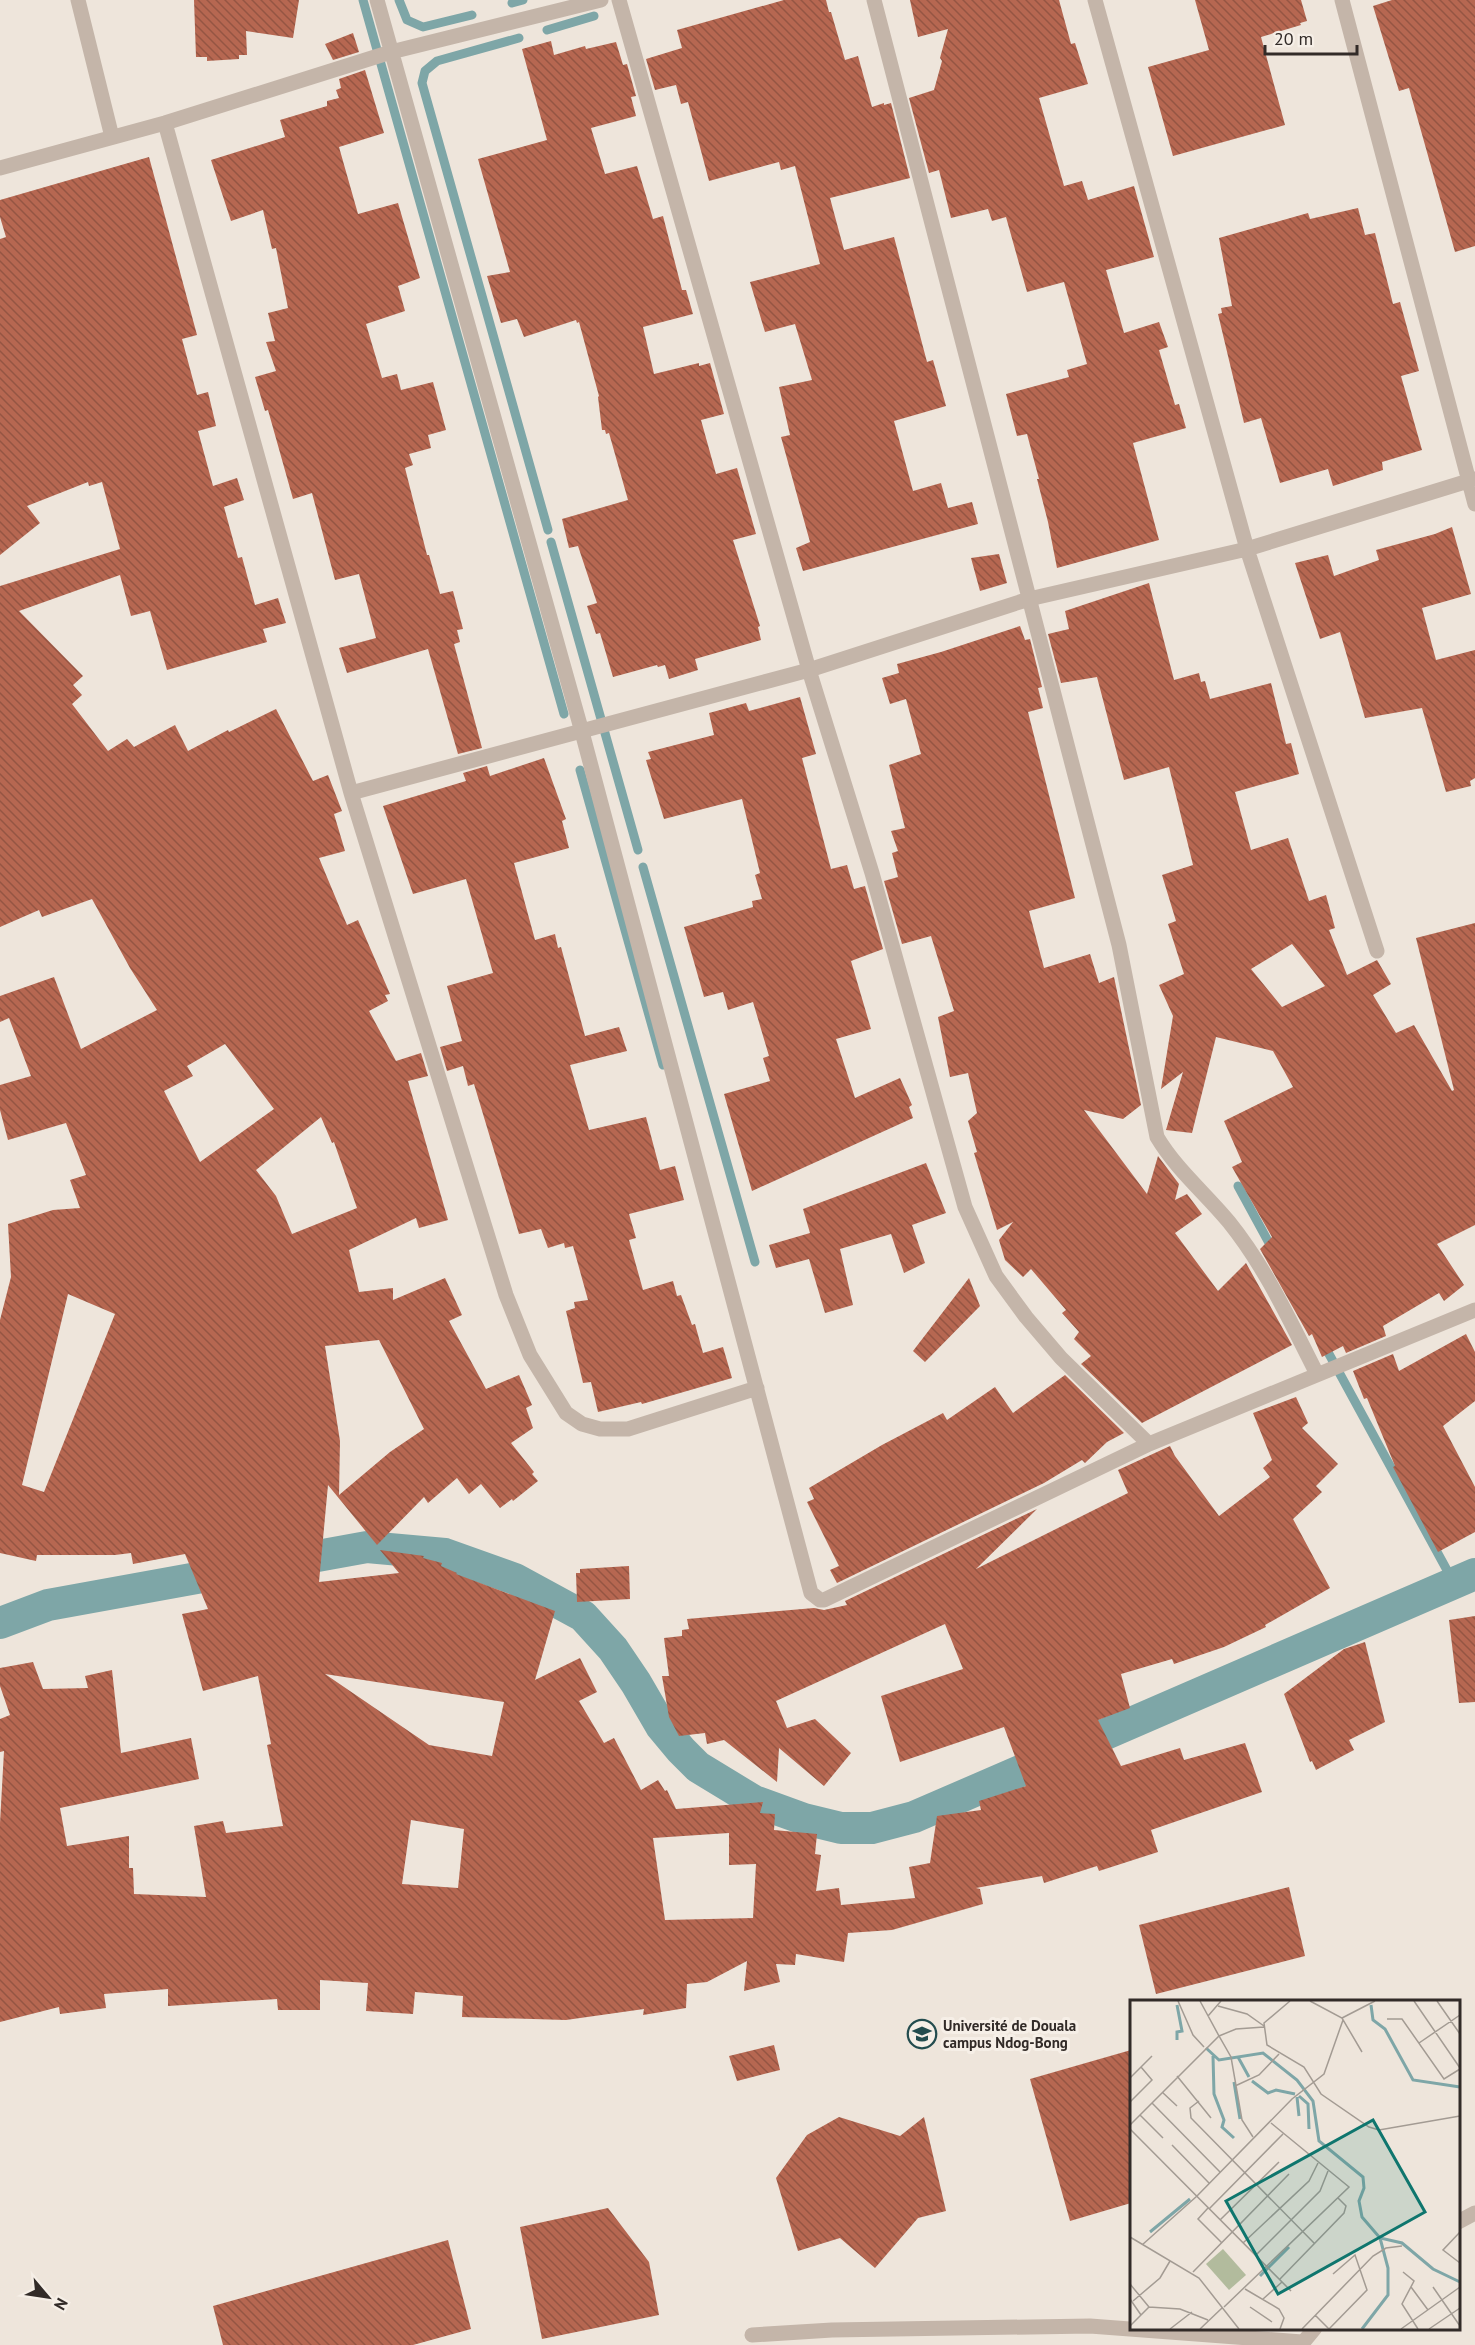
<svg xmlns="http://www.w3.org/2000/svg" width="1475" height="2345" viewBox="0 0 1475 2345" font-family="'PT Sans',sans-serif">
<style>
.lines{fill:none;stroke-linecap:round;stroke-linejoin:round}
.stream{stroke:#7ea6a7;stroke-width:9}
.canal{stroke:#7ea6a7;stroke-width:32}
.building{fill:url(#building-back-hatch);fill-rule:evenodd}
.street{stroke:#c4b5a9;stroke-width:15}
.labels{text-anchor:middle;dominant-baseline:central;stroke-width:6;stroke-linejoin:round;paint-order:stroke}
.poi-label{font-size:15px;font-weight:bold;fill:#322b28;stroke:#f6efe7;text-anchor:start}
.inset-river{fill:none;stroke:#7ea6a7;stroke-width:3}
.inset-road{fill:none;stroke:#a39b93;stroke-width:1.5}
.view{fill:#0f766e;fill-opacity:0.15;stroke:#0f766e;stroke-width:3}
.inset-edge{fill:none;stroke:#322b28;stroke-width:3}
</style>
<defs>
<pattern id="building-back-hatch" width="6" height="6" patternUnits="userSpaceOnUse" patternTransform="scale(1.5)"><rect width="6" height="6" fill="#b66751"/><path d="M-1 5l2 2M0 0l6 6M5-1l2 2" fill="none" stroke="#955543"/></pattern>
</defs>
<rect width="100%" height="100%" fill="#eee5db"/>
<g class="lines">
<path class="stream" d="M363 0 564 714
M399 0 407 20 423 27 472 15
M512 3 523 0
M547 30 594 16
M519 38 437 61 425 71 422 83 548 530
M551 542 638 850
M580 770 663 1065
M643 867 755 1262
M1238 1186 1274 1252
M1323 1343 1454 1583"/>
<path class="canal" d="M0 1623 48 1605 367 1547 445 1554 515 1579 583 1616 613 1649 636 1683 661 1726 681 1750 698 1767 754 1801 804 1819 841 1828H872L914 1817 1475 1574"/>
</g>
<path class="building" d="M194 0H299L293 38 246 31 247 55H239V59L207 61V57H196Z
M784 0H826L829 12H831L845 60 858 56 872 107 884 103V105L891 103 910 178 830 198 844 250 894 237 927 362 933 360 946 406 894 421 913 491 941 483 948 508 972 502 978 524 803 571 796 548 810 542 781 437 790 435 779 387 812 380 795 324 765 332 750 282 820 264 795 166 781 170 779 162 709 181 688 102 681 104 676 85 655 90 646 59 682 48 677 30Z
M910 0H1059L1071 44 1075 43 1088 84 1039 98 1064 186 1082 181 1088 200 1134 186 1154 257 1106 270 1124 333 1159 322 1168 347 1159 350 1175 405 1179 404 1186 428 1133 443 1159 540 1057 568 1048 522 1037 479H1039L1027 434 1017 436 1006 394 1069 377 1067 370 1087 364 1064 282 1027 292 1006 217 992 221 988 209 951 218 939 170 929 173 909 98 934 90 942 61 940 58 948 29 918 37Z
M1195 0H1301L1307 21 1300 23 1301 25 1261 37 1285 125 1173 156 1148 67 1209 50Z
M1392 0H1475V246L1455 252 1409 88 1399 91 1373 6Z
M353 33 359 52 333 60 325 44Z
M551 41 554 55 585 46 586 49 616 42 623 65 627 64 636 96 631 97 636 116 591 128 605 174 637 166 653 219 663 216 682 290H686L693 314 643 327 654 374 699 363V366L710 363 724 414 701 420 716 474 737 468 756 534 733 540 760 626 758 627 761 640 695 659 698 670 669 679 665 665 658 667 657 665 613 677 600 633 596 634 587 606 597 603 578 546 569 548 562 519 628 500 609 433 606 434 605 430H602L598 397 599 396 579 322 577 323 576 320 524 337 517 319 501 323 487 276 510 272 478 159 547 140 522 49Z
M365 70 384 133 339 147 358 214 398 203 420 278 398 286 405 311 366 324 382 378 397 374 401 390 433 382 446 430 428 435 431 448 409 454 413 465 405 468 427 555H429L440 594 453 591 463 629 457 630 460 642 454 644 482 748 458 754 428 649 347 673 339 648 376 638 359 574 335 580 312 493 293 499 268 410 265 411 255 377 276 371 266 342 275 341 268 313 288 308 276 248 272 249 263 210 231 221 211 160 285 137 280 120 327 106V101L339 98 336 90 341 88 339 79Z
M149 157 197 335 182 339 197 395 208 392 216 426 198 431 213 486 237 478 244 500 224 507 238 558 242 557 255 605 278 598 286 623 263 629 267 642 167 670 150 611 131 616 120 575 19 611 83 676 73 685 82 695 72 704 108 751 127 739 134 747 175 725 188 751 228 730 229 732 276 709 313 781 328 775 342 811 334 814 345 851 319 858 347 925 358 920 390 994 385 995 388 1001 369 1011 396 1061 421 1053 428 1076 408 1081 448 1220 419 1228 416 1218 349 1250 359 1292 393 1288V1300L445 1278 462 1315 449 1321 486 1389 519 1375 532 1405 526 1408 533 1428 511 1443 534 1472 532 1474 538 1481 513 1501 512 1499 500 1508 481 1484 469 1494 457 1478 428 1503 424 1497 377 1545 328 1485 319 1582 399 1573 380 1550 424 1556 423 1558 442 1563 441 1566 457 1573 456 1574 555 1611 535 1680 580 1658 597 1692 579 1701 604 1743 614 1738 641 1790 658 1780 665 1791 667 1790 676 1809 763 1802 760 1813 775 1814 774 1830 817 1834 815 1854 821 1855 816 1891 839 1888 841 1905 915 1898 909 1867 930 1863 937 1816 981 1810 979 1801 1026 1786 1004 1727 900 1762 881 1696 963 1669 945 1624 776 1701 787 1728 815 1719 851 1753 824 1786 779 1748 777 1782 724 1740 707 1744 705 1733 679 1736 669 1717 662 1676H669L664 1638 682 1636V1630L689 1629 687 1619 814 1608 824 1610 847 1605 845 1601 1037 1509 976 1569 1128 1493 1118 1470 1170 1446 1175 1456 1219 1516 1270 1477 1263 1468 1272 1460 1253 1413 1296 1397 1308 1423 1302 1428 1338 1464 1316 1486 1322 1492 1293 1519 1330 1588 1265 1625 1266 1627 1224 1647 1174 1664 1172 1659 1121 1674 1130 1708 1098 1720 1121 1766 1180 1748 1184 1760 1245 1743 1262 1792 1151 1830 1158 1852 1099 1871 1097 1866 1044 1883 1042 1876 976 1888 980 1889 983 1904 892 1930 848 1933 844 1962 796 1954 795 1965 776 1964 780 1982 744 1991 747 1961 707 1982 687 1984 686 2008 643 2015 644 2009 566 2020 462 2017 463 1996 415 1992 413 2014 366 2011 368 1983 320 1980V2010H278L277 1999 168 2006V1989L104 1994 106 2008 60 2014 59 2007 0 2022V1823L4 1751 0 1752V1719L10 1715 0 1686V1668L33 1662 43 1689 88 1688 85 1676 112 1670 121 1753 191 1738 199 1779 60 1808 67 1846 129 1836V1868H133L134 1894 206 1897 194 1826 223 1821 226 1833 283 1826 267 1745 271 1744 258 1676 203 1691 182 1614 208 1609 185 1554 133 1564 131 1553 115 1555H37L36 1561 0 1553V1320L11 1277 8 1224 53 1210 80 1208 70 1180 86 1175 66 1123 8 1140 0 1110V1085L31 1076 9 1018 0 1022V996L54 977 81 1049 157 1010 130 968 92 899 42 917 39 910 0 927V586L120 549 102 482 89 486 88 482 27 506 40 523 0 555V239L6 237 0 217V200ZM225 1044 274 1109 200 1162 164 1091 193 1076 187 1066ZM321 1117 332 1143 334 1142 357 1208 292 1234 276 1196 256 1170ZM68 1294 115 1314 44 1492 22 1485ZM379 1340 424 1429 390 1452 339 1495 340 1441 325 1346ZM325 1674 504 1702 492 1756 429 1745ZM411 1820 464 1829 458 1888 402 1884ZM729 1833V1865L756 1864 753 1918 665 1920 653 1838Z
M1358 208 1365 235 1375 233 1393 304 1400 302 1419 371 1401 376 1422 450 1382 462 1383 470 1333 486 1328 469 1280 483 1261 418 1244 423 1218 314 1222 313 1221 308 1232 306 1219 238 1308 213 1310 219Z
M1452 527 1471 594 1422 608 1436 660 1475 650V778L1470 781 1471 786 1446 792 1422 708 1365 718 1340 632 1320 639 1295 563 1328 555 1334 576 1379 560 1376 550 1435 534Z
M999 554 1007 583 980 591 971 558Z
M1149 583 1174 680 1199 673 1201 682 1205 681 1210 699 1271 683 1286 744 1291 743 1299 774 1235 792 1251 850 1288 838 1309 901 1326 895 1335 928 1329 930 1347 975 1377 960 1391 984 1373 995 1396 1033 1414 1025 1452 1091 1454 1090 1416 938 1475 923V1225L1437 1244 1464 1285 1444 1301 1439 1293 1383 1326 1386 1336 1346 1353 1343 1346 1322 1357 1312 1334 1309 1336 1260 1249 1272 1237 1232 1167 1242 1162 1224 1121 1293 1087 1273 1051 1216 1037 1192 1133 1166 1130 1183 1072 1161 1089 1173 1016 1159 985 1184 974 1168 924 1176 921 1162 875 1193 865 1169 767 1124 780 1097 677 1061 683 1048 634 1069 629 1065 611ZM1292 944 1325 986 1282 1007 1251 969Z
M1020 626 1025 640 1030 639 1042 687 1038 688 1043 708 1028 712 1075 898 1029 911 1044 968 1090 954 1099 983 1114 977 1141 1105 1123 1119 1084 1110 1147 1194 1158 1156 1179 1184 1175 1200 1187 1194 1202 1214 1175 1233 1218 1291 1246 1263 1292 1345 1142 1423 1081 1364 1091 1356 1074 1339 1079 1332 1062 1313 1066 1310 1031 1269 1023 1277 1005 1260 999 1240 1013 1222 997 1230 974 1153 977 1152 968 1121 977 1113 968 1073 950 1077 938 1017 954 1011 931 936 902 944 884 881 898 877 892 853 898 851 891 831 905 828 889 765 921 754 906 699 890 704 882 678 899 673 897 664 941 652Z
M800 697 816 754 802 758 831 869 847 865 854 889 865 886 883 949 851 961 871 1029 836 1039 855 1098 900 1078 912 1105 909 1107 913 1118 752 1191 724 1094 770 1081 763 1058 769 1056 753 1002 728 1010 723 992 704 997 684 927 753 907 752 901 762 899 755 875 760 873 742 799 664 819 646 760 651 759 648 752 714 735 709 713 746 703 749 711Z
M544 758 566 819 562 821 569 848 514 863 535 940 555 934 558 948 561 947 585 1036 619 1027 627 1051 570 1065 589 1130 646 1117 660 1170 675 1166 684 1200 629 1214 636 1238 629 1240 643 1290 673 1281 677 1296 681 1295 692 1325 695 1324 703 1353 723 1347 732 1378 642 1404 641 1402 598 1412 591 1382 583 1383 566 1311 575 1308 574 1302 588 1300 573 1246 565 1248 564 1243 548 1248 541 1229 519 1234 474 1084 468 1086 463 1066 447 1071 440 1047 462 1041 447 986 493 973 466 879 413 894 383 806 466 781 463 773 487 766 490 776Z
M926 1163 946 1213 912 1225 925 1263 904 1273 891 1234 840 1249 853 1305 825 1313 809 1259 776 1268 769 1245 810 1233 803 1209Z
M969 1278 980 1306 925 1362 913 1351Z
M1466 1334 1475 1352V1401L1443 1426 1475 1487V1532L1438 1552 1393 1467 1395 1466 1367 1398 1364 1399 1353 1371 1393 1354 1399 1371Z
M1065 1375 1124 1433 1107 1442 1085 1463 1082 1460 1044 1483 837 1583 830 1570 839 1566 807 1502 814 1499 809 1488 882 1445 943 1413 947 1420 995 1387 1013 1413Z
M629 1566 630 1599 577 1602 576 1573H580V1569Z
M1475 1616V1702L1459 1703 1449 1620Z
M1365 1642 1385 1722 1349 1740 1354 1750 1316 1770 1312 1761 1310 1762 1284 1694 1344 1649Z
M1289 1887 1305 1956 1156 1994 1139 1925Z
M774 2045 780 2070 737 2081 729 2056Z
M1131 2050V2203L1070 2221 1030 2079Z
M839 2117 900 2136 924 2117 946 2211 918 2218 875 2268 840 2238 798 2251 776 2178 807 2135Z
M608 2208 649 2262 659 2315 542 2339 520 2227Z
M448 2240 471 2329 413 2345H223L213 2306Z"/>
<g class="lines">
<path class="street" d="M78 0 112 137
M377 0 582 732 811 1593 820 1600H824L1149 1444 1475 1310
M619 0 809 670 872 873 965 1207 996 1276 1026 1317 1061 1358 1149 1444
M874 0 1119 945 1157 1137C1176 1169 1205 1193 1229 1222 1266 1268 1290 1321 1317 1374
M1095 0 1247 549 1377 951
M1342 0 1475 504
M165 123 351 793 506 1295 530 1355 566 1413 582 1424 600 1429H628L757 1388
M0 168 165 123 391 52 601 0
M351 793 809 670 1029 599 1247 549 1475 479
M1458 2222 1475 2213
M752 2335 832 2330 1090 2326 1302 2342
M1301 2345 1315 2328"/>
</g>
<defs>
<g id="university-ring" transform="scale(1.5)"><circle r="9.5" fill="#f6efe7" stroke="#234c4e" stroke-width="1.5"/><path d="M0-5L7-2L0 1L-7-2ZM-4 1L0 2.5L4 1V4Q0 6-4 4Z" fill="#234c4e"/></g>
</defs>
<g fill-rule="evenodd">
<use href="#university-ring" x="922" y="2034"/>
</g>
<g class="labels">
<g class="poi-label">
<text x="943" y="2025">Université de Douala<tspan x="943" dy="17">campus Ndog-Bong</tspan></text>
</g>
</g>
<g transform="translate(1130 2000)">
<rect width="330" height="330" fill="#eee5db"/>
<path d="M93 249 116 275 99 290 76 264Z" fill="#b2bb9d"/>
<path class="inset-river" d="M47 5 52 31 47 32V40M241 5 243 20 255 29 283 80 330 87M76 48 89 60 133 53 167 80 183 101 189 141 233 177 234 188 229 201 232 217 250 238 272 243 303 269 330 282M83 56 84 94 94 120 92 127 104 138M108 57 119 77M122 81 138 93 146 90 165 94M104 82 110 119M169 96 178 104 179 129M167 97 169 116M20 232 60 199M130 276 159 247M232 329 258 295V268L250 238"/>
<path class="inset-road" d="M48 1 63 35 74 47M70 1 89 36 106 29 134 27M160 1 134 23 137 45 174 67 191 94 239 127 249 130 330 116M180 1 212 18 232 52M284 1 330 68M307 1 330 34M88 6 117 14 134 26M78 16 91 1M212 18 245 1M257 19H272L314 79 330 69M289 43 330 15M47 76 81 118M0 78 22 56M105 86 129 75 149 54M32 92 47 106M69 101 60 108 61 118 185 244M0 102 22 80 11 67M22 103 90 172M10 115 33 138M0 125 89 36 101 57 112 120 123 137M0 129 161 291M249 130 268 165M42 145 79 183M78 208 68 219 92 243M79 209 153 134M90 220 149 162M330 232 313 250 330 263M0 237 69 278 109 329M113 243 179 181 188 163M12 245 67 196 162 99 194 74 213 20M126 255 190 191 198 171M63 272 159 174M273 272 284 281 272 304 288 329M150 279 214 213 216 206 208 198M0 284 19 307M281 287 298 310M303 287 330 326M115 289 149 309 154 318 150 329M0 299 11 315M133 299 152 282M3 301 30 278 40 261M94 307 219 187 141 123M120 307 142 322M185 315 199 329M0 326 19 307 50 309 78 320M40 329 62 312M70 329 92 308M172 329 243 256 256 248 272 246M199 329 237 290 225 255 203 274M271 329 330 287M299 329 330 308"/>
<path class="view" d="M243 120 295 212 148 294 96 201Z"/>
<rect width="330" height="330" class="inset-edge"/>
</g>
<g transform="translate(48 2297) rotate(119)" stroke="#f6efe7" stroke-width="4.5" paint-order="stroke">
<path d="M0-4.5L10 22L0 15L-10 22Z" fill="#322b28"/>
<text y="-9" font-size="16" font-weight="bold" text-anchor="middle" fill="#322b28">N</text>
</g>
<path d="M1265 45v9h92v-9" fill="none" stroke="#322b28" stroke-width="3"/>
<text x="1274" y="45" font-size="18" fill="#322b28" stroke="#f6efe7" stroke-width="4.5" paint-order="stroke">20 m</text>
</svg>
